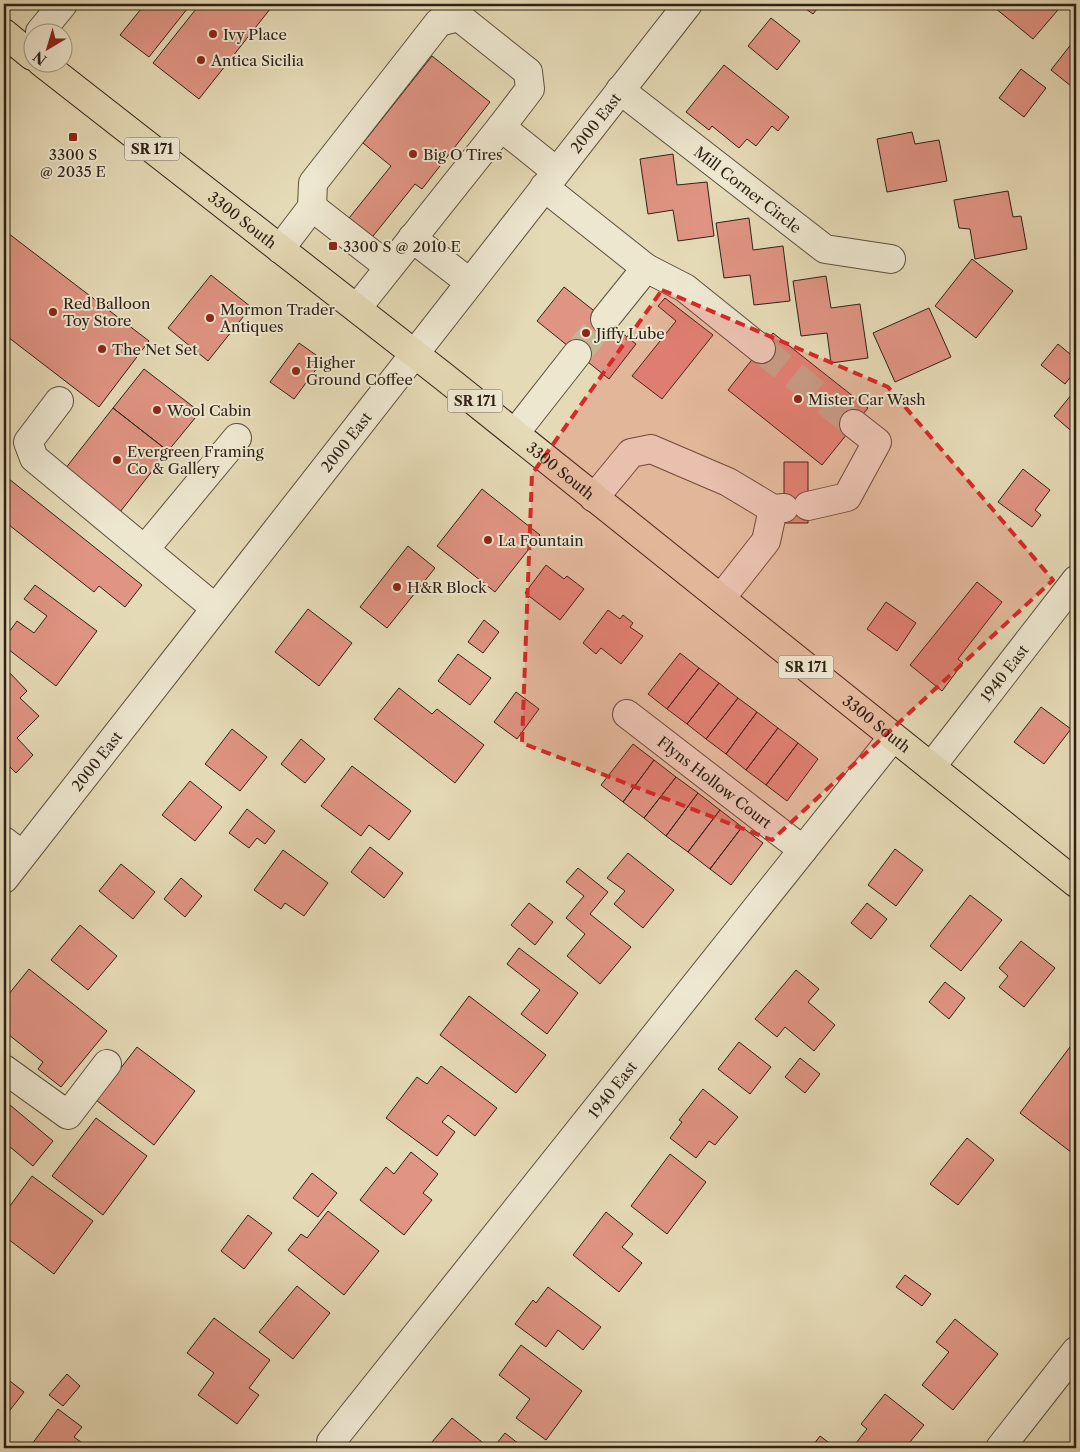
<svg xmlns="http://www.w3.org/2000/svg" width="1080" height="1452" viewBox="0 0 1080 1452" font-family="'Libre Caslon Text',serif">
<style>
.building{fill:#e09483;stroke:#2f2116}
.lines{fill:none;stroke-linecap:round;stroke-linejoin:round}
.minor-tunnel{stroke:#c1b596;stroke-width:28;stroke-dasharray:28 14;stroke-linecap:butt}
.minor-casing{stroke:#5c4f3e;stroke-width:30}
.major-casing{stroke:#2f2116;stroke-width:30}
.minor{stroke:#eee7d0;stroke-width:28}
.major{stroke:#e5dab6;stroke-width:28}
.marked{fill:#d62828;fill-opacity:0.2;stroke:#d62828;stroke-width:4;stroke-dasharray:10 6;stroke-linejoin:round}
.poi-dot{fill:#8f2418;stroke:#eee7d0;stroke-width:2}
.labels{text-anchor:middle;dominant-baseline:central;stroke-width:4;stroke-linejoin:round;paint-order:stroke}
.shield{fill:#eee7d0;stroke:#685c4e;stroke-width:1}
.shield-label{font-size:14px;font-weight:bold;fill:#2f2116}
.poi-label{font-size:15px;fill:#2f2116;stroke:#eee7d0;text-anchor:start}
.street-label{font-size:15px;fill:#2f2116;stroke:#eee7d0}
</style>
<rect width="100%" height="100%" fill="#e5dab6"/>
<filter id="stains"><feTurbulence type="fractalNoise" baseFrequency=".004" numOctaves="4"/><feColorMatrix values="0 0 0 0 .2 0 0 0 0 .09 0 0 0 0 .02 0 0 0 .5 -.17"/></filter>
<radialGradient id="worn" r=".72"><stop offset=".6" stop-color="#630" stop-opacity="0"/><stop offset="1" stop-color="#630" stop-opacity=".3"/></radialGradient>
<path class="building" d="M145 4H191L149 57 120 35Z
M200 4H274L199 99 153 63Z
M799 4H821L813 14Z
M998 4H1063L1033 39 995 8Z
M771 18 800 41 777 70 748 46Z
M1076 38V90L1051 70Z
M432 56 490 102 422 189 415 184 369 241 345 223 391 166 363 143Z
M724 65 789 117 778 131 772 126 756 146 747 139 739 148 712 126 709 130 686 112Z
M1021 69 1046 88 1024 117 999 98Z
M912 132 915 144 939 140 947 181 887 192 877 139Z
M673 154 677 185 707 182 714 236 678 241 673 210 648 214 640 159Z
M1008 191 1013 217 1021 216 1027 249 975 259 970 229 959 228 954 200Z
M749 218 753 250 783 246 790 301 754 305 750 275 724 278 716 223Z
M4 230 149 341 99 407 4 334Z
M972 259 1013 291 976 338 935 306Z
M211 275 251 307 208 361 168 328Z
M826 276 831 308 860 304 868 358 831 363 827 333 801 336 793 281Z
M564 287 636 344 609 379 537 321Z
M665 298 713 335 662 399 632 376 676 321 658 306Z
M929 308 951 357 895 382 873 333Z
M773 333 868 408 822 465 728 390Z
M299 343 323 360 294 399 270 382Z
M1058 344 1076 359V370L1065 384 1041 365Z
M144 369 200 412 168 451 113 408Z
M1076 389V435L1054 416Z
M113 408 168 451 120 512 65 469Z
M784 462H808V523H784Z
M1023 469 1050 490 1035 510 1041 515 1032 527 998 502Z
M4 475 142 585 125 607 99 586 94 592 4 521Z
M482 489 540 535 495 592 437 546Z
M408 546 435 568 387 628 360 607Z
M546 565 564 579 567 576 584 589 560 620 525 593Z
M977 582 1002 602 958 659 963 663 942 691 910 665Z
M35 585 97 631 56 686 4 646V639L17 621 34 633 47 616 24 599Z
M886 602 916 623 897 651 867 629Z
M308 609 352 643 319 686 275 652Z
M608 610 620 619 623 615 633 623 630 627 643 636 621 664 601 648 596 654 583 643Z
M484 620 499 632 483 653 468 642Z
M680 653 699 668 667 709 648 694Z
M458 654 491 678 470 705 438 681Z
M699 668 719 683 687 724 667 709Z
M9 672 27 691 20 698 39 716 17 738 33 755 16 773 4 761V677Z
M719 683 738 698 706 739 687 724Z
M399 688 432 714 437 709 484 745 455 783 374 719Z
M516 692 539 709 517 739 494 722Z
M738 698 757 712 726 754 706 739Z
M1041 707 1071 729 1044 764 1014 742Z
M757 712 778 728 746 770 726 754Z
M778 728 798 743 766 785 746 770Z
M232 729 267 757 240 791 205 764Z
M301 739 325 759 305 783 281 764Z
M798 743 818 759 787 801 766 785Z
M633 744 654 760 623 802 601 785Z
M654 760 676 777 644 818 623 802Z
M352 766 411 811 389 840 369 825 361 836 321 806Z
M676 777 698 793 666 836 644 818Z
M190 781 222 807 195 841 162 815Z
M698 793 720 810 688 852 666 836Z
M247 809 275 831 265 844 257 838 249 848 229 833Z
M720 810 742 827 710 869 688 852Z
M742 827 763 843 731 885 710 869Z
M370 847 403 873 384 898 351 872Z
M895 849 923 870 896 906 868 885Z
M283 850 328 883 304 916 285 903 281 909 254 890Z
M628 853 674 890 643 928 614 904 625 891 607 878Z
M121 864 155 892 133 919 99 891Z
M578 868 608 892 590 914 631 947 600 984 567 956 585 934 566 918 584 896 566 882Z
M181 878 202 896 185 917 164 899Z
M970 895 1002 920 961 971 930 946Z
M529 903 553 922 535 945 511 925Z
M867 903 887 919 871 939 851 923Z
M80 925 117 956 88 990 51 960Z
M1021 941 1055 968 1024 1007 999 987 1008 976 999 968Z
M519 948 578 993 547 1034 521 1014 540 990 507 964Z
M29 969 107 1031 61 1087 38 1069 43 1062 4 1031V1000Z
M796 970 819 989 808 1002 835 1025 814 1051 785 1027 777 1037 755 1019Z
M945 982 965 998 949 1019 929 1002Z
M469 996 546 1055 516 1093 440 1035Z
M1076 1039V1156L1020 1113Z
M739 1042 771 1067 750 1094 718 1069Z
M137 1047 195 1091 154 1145 96 1100Z
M800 1058 820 1074 805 1093 785 1077Z
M441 1066 497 1108 475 1136 448 1115 442 1122 455 1132 437 1156 386 1118 417 1077 427 1084Z
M703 1089 738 1117 715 1145 709 1141 696 1158 670 1138 682 1122 679 1120Z
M4 1100 53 1141 33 1166 4 1142Z
M96 1118 147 1156 103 1215 52 1176Z
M967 1138 994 1160 958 1205 930 1184Z
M411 1152 438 1174 423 1193 432 1200 404 1235 360 1200 386 1167 394 1174Z
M670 1154 706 1182 667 1234 631 1206Z
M312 1173 337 1193 318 1217 293 1198Z
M32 1176 93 1221 54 1274 4 1236V1214Z
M328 1211 379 1251 344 1295 288 1250 301 1234 307 1238Z
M606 1212 633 1234 622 1247 642 1263 619 1292 573 1255Z
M248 1215 272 1233 244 1269 221 1251Z
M905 1275 931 1294 922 1306 896 1287Z
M297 1286 330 1313 293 1359 259 1332Z
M548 1287 601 1327 583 1350 558 1330 546 1347 515 1324 533 1300 536 1303Z
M214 1318 270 1360 249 1388 259 1395 237 1424 198 1395 214 1373 187 1353Z
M955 1319 998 1354 953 1410 922 1385 949 1352 936 1342Z
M521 1345 582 1391 546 1440 516 1418 530 1399 499 1375Z
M67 1374 80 1386 63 1406 49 1395Z
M6 1378 24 1392 4 1418V1381Z
M885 1394 924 1425 905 1448H852L867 1429 861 1424Z
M58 1409 82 1427 74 1437 89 1448H29Z
M452 1418 482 1442 477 1448H427Z
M505 1433 524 1448H493Z
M820 1436 836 1448H811Z"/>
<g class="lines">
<path class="minor-tunnel" d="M761 349 854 424
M577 354 605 319"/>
<g class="minor-casing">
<g id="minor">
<path d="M40 32 63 4"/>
<path id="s1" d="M620 90 825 249 891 259"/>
<path d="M544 187 646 268 685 288 761 349"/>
<path d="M312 207 389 267"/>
<path d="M412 238 469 282"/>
<path d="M280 249 312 207 313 183 439 22 459 17 528 72 530 89 501 127 556 171"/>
<path d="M357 308 501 127"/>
<path d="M605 319 646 268"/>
<path d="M59 401 28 442 34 458 215 608"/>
<path d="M515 433 577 354"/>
<path d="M594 498 631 453 651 449 728 482 773 509 784 508"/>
<path d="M808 506 847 497 877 442 854 424"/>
<path d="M145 549 237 438"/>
<path d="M721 598 766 541 773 509"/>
<path id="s2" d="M627 714 803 850"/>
<path id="s3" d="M931 767 1076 580"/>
<path d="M4 841 22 855"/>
<path id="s4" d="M4 879 688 4"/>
<path d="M4 1069 68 1115 107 1064"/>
<path id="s5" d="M331 1442 893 737"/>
<path d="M1000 1448 1076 1351"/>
</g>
</g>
<g class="major-casing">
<g id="major">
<path d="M4 33 32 56"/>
<path id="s6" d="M41 62 443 376 1076 883"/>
</g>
</g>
<use href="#minor" class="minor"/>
<use href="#major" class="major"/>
</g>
<path class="marked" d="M662 290 888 387 1053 580 772 840 522 743 532 474Z"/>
<g class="poi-dot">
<circle cx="213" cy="34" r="5"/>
<circle cx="201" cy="60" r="5"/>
<rect x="68" y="132" width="10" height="10" rx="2.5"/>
<circle cx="413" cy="154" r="5"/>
<rect x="328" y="241" width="10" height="10" rx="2.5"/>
<circle cx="53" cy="312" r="5"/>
<circle cx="210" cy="318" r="5"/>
<circle cx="586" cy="333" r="5"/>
<circle cx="102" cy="349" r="5"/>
<circle cx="296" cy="371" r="5"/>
<circle cx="798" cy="399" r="5"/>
<circle cx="157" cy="410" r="5"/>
<circle cx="117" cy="460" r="5"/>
<circle cx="488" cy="540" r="5"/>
<circle cx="397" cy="587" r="5"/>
</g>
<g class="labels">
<g class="shield">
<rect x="124.5" y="137.5" width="55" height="23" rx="4"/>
<rect x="447.5" y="389.5" width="55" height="23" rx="4"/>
<rect x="778.5" y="655.5" width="55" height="23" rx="4"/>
</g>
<g class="shield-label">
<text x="152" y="149">SR 171</text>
<text x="475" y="401">SR 171</text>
<text x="806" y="667">SR 171</text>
</g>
<g class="poi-label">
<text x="223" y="34">Ivy Place</text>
<text x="211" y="60">Antica Sicilia</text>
<text x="73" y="154" text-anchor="middle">3300 S<tspan x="73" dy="17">@ 2035 E</tspan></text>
<text x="423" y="154">Big O Tires</text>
<text x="343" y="246">3300 S @ 2010 E</text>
<text x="63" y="303">Red Balloon<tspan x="63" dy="17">Toy Store</tspan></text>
<text x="220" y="309">Mormon Trader<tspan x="220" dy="17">Antiques</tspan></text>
<text x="596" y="333">Jiffy Lube</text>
<text x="112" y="349">The Net Set</text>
<text x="306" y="362">Higher<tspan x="306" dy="17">Ground Coffee</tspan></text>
<text x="808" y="399">Mister Car Wash</text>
<text x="167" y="410">Wool Cabin</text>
<text x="127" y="451">Evergreen Framing<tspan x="127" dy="17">Co &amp; Gallery</tspan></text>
<text x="498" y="540">La Fountain</text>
<text x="407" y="587">H&amp;R Block</text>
</g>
<g class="street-label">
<text stroke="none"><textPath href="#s4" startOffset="960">2000 East</textPath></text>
<text stroke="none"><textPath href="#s1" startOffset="162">Mill Corner Circle</textPath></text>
<text stroke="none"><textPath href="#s6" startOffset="256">3300 South</textPath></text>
<text stroke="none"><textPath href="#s4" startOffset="555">2000 East</textPath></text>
<text stroke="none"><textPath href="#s6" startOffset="661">3300 South</textPath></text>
<text stroke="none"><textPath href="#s3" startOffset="119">1940 East</textPath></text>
<text stroke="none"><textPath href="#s6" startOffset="1066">3300 South</textPath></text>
<text stroke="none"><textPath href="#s4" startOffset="150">2000 East</textPath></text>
<text stroke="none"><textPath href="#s2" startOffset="111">Flyns Hollow Court</textPath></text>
<text stroke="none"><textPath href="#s5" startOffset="451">1940 East</textPath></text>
</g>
</g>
<rect width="1080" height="1452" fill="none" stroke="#e5dab6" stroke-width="20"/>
<rect x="5" y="5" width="1070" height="1442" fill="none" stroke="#2f2116" stroke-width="2.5"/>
<rect x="10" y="10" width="1060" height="1432" fill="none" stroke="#2f2116"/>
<g transform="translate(48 48) rotate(218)"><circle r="24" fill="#eee7d0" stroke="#a29886"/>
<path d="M0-4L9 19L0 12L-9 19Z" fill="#8f2418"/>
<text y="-8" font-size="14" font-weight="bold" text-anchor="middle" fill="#2f2116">N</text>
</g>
<rect width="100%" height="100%" filter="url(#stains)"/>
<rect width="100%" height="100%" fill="url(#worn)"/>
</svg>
